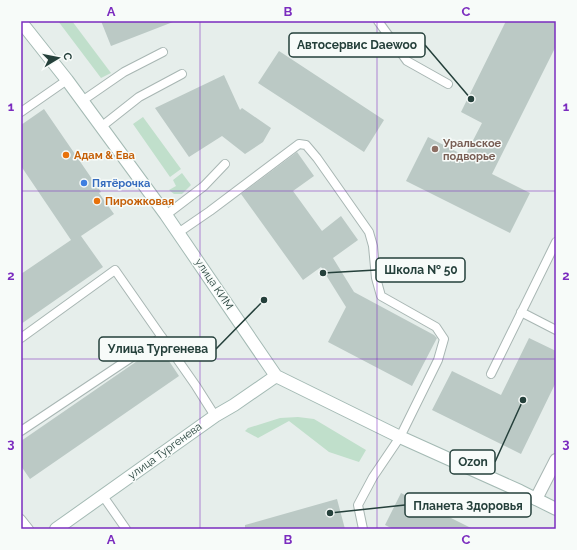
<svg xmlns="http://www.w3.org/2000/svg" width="577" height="550" viewBox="0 0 577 550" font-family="Raleway,sans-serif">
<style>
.green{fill:#c0dfcb}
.building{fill:#bbc9c5}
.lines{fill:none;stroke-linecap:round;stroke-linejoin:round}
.lane-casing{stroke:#a8b6b3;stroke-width:10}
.street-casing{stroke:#a8b6b3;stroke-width:14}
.secondary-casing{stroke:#a4bab4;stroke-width:14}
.lane{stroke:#fff;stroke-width:8}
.street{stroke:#fff;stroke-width:12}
.secondary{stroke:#fff;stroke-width:12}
.grid{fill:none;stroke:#7b2cbf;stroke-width:1;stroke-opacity:0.55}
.education-dot{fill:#8d6e63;stroke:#f7fbf9;stroke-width:1.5}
.food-dot{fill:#e8710a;stroke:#f7fbf9;stroke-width:1.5}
.shop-dot{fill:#3f7fe0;stroke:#f7fbf9;stroke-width:1.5}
.labels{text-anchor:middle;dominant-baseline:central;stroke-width:3;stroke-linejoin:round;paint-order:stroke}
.education-label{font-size:11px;font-weight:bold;fill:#785e54;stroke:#f7fbf9;text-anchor:start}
.food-label{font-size:11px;font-weight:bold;fill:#c56008;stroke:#f7fbf9;text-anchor:start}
.shop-label{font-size:11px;font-weight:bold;fill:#366cbe;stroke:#f7fbf9;text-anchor:start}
.street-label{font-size:11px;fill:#25403b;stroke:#f7fbf9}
.leader{fill:none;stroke:#25403b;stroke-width:1.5}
.callout-dot{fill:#25403b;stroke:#f7fbf9;stroke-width:1.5}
.callout{fill:#f7fbf9;stroke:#25403b;stroke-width:1.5}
.callout-label{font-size:12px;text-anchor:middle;font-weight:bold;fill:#25403b}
.neatline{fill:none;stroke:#7b2cbf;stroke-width:1.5}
.grid-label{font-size:13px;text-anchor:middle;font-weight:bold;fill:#7b2cbf}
</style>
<rect width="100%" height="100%" fill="#e6eeeb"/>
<path class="green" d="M58 21H72L111 73 101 78Z
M143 117 181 169 170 177 133 124Z
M182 173 191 185 182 194H174L169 190 176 186 173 180Z
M298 417 314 419 366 450 359 462 329 452 289 421 258 438 245 431 248 428 280 418Z"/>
<path class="building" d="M101 21H173V22L111 46Z
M506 21H556V46L492 174 530 193 510 233 406 181 428 137 465 156 482 123 461 112Z
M279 51 384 120 364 152 258 83Z
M224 75 240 110 242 108 271 128 263 142 245 154 222 136 189 157 155 108Z
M44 109 101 192 99 193 114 214 81 236 103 267 21 324V274L71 240 21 166V125Z
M297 152 314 176 293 191 322 231 341 216 358 240 333 258 354 292 434 335 437 338 412 386 328 342 346 307 321 267 303 280 241 194Z
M529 338 556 351V382L521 454 432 410 452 371 501 395Z
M159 346 179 376 30 479 21 466V441Z
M401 493 473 529H393L385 525Z
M337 499 345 529H245V525Z"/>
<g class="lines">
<g class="lane-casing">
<path id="lane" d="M378 21 407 61 448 84
M82 101 124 72 163 52
M21 112 67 80
M101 127 139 97 182 74
M166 215 204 186 225 164
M178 233 210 211 299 144 306 145 317 158 369 232 373 246 376 278 381 296 436 327 444 339 438 360 400 437 373 477 358 505 363 529
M521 312 556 330
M21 338 115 270 196 386 215 416
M491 374 556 242
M21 431 162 337
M103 496 126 529
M21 519 29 529"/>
</g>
<g class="street-casing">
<path id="street" d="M536 499 556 460"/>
</g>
<g class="secondary-casing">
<path id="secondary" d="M21 22 67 80 166 215 276 376 400 437 520 491 556 509
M56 529 215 416 234 405 276 376"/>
</g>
<use href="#lane" class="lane"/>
<use href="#street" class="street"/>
<use href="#secondary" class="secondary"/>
</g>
<path class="grid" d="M200 21V529M377 21V529M21 191H556M21 359H556"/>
<circle class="education-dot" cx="435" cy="149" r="4"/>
<g class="food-dot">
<circle cx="66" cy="155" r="4"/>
<circle cx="97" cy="201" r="4"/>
</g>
<circle class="shop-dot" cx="84" cy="183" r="4"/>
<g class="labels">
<g class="education-label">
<text x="443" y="143">Уральское<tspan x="443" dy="13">подворье</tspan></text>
</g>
<g class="food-label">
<text x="74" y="155">Адам &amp; Ева</text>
<text x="105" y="201">Пирожковая</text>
</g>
<g class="shop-label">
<text x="92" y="183">Пятёрочка</text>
</g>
<g class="street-label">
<text transform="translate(214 284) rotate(56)">улица КИМ</text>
<text transform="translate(165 451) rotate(-36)">улица Тургенева</text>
</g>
</g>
<path class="leader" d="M471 99L425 45M323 273L376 270M264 300L216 349M523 400L495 462M330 513L405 505"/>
<g class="callout-dot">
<circle cx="471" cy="99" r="4"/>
<circle cx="323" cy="273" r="4"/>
<circle cx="264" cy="300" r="4"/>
<circle cx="523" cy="400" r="4"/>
<circle cx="330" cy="513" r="4"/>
</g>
<g class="callout">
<rect x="289" y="33" width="136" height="24" rx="4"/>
<rect x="376" y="258" width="89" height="24" rx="4"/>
<rect x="99" y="337" width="117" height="24" rx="4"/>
<rect x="450" y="450" width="45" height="24" rx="4"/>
<rect x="405" y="493" width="126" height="24" rx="4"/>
</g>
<g class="callout-label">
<text x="357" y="49">Автосервис Daewoo</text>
<text x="421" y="274">Школа № 50</text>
<text x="158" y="353">Улица Тургенева</text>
<text x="473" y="466">Ozon</text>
<text x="468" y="510">Планета Здоровья</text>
</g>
<rect width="577" height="550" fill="none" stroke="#f7fbf9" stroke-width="44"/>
<g transform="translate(58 58) rotate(80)" stroke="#f7fbf9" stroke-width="3" paint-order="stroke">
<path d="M0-3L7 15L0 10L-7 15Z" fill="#25403b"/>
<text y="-6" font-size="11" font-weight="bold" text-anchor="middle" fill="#25403b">С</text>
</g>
<rect x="22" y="22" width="533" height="506" class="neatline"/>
<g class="grid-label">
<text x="111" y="16">A</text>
<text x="288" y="16">B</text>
<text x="466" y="16">C</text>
<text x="11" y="111">1</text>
<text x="566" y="111">1</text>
<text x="11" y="280">2</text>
<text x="566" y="280">2</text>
<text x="11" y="448">3</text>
<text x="566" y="448">3</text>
<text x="111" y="544">A</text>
<text x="288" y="544">B</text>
<text x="466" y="544">C</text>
</g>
</svg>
